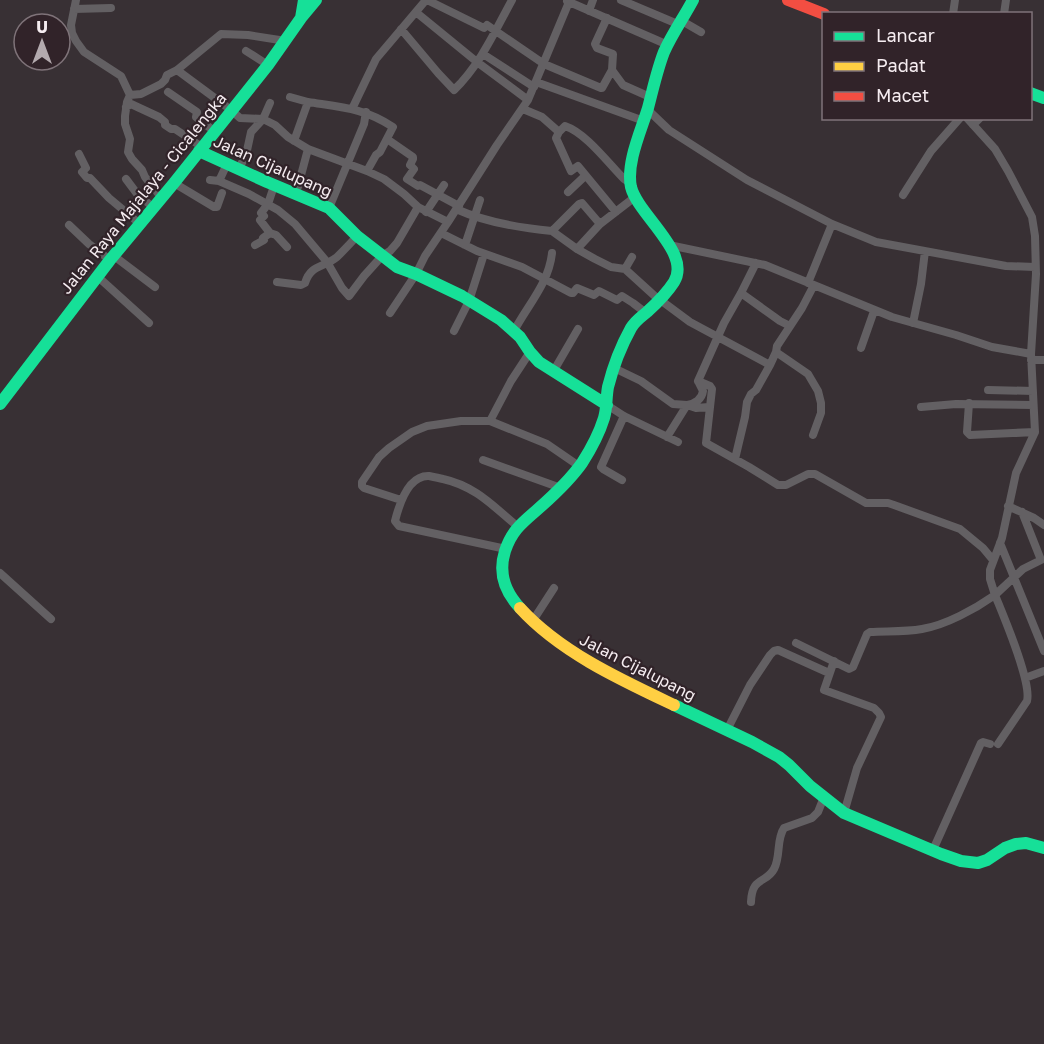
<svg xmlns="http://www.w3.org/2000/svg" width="1044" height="1044" viewBox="0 0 1044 1044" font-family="'Golos Text',sans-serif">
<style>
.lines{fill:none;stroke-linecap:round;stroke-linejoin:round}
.street{stroke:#636063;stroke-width:8}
.fast{stroke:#16e098;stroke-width:12}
.slow{stroke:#ffcf43;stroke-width:12}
.jam{stroke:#f24e42;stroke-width:12}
.labels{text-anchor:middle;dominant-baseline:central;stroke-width:4.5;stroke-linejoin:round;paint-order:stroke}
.street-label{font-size:16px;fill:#f5ecf0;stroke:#312329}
</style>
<rect width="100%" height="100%" fill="#383034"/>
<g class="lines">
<path class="street" d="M76 0 71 25 72 33 76 41 84 52 121 76 130 95 127 102 125 116V124L130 139 128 152 132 159 142 170 145 177 161 197
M427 0 484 28 487 25 544 64 601 88H602L612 70
M621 0 680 25
M567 1 668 45
M74 9 111 8
M589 11 593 0
M417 13 477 62 528 100
M953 14 955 0
M1004 14 1006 0
M607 18 595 44 597 48 613 54 612 70 623 85 650 97
M682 21 701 32
M401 29 438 73 454 90C480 65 495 31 512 0
M246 51 268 65
M483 54 534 87
M177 70 231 110 240 118 263 119 275 125 288 137 308 149 367 171 384 179 404 194 418 207 448 222
M536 82 644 121
M168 92 197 112 196 117 214 131
M130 95 141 94 161 84 165 80 167 75 177 70 221 34 248 35 286 41
M290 97 308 102 294 141
M308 102C340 107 365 108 393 127L380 152 376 155 367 171
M126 107 131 104 159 117 165 122V125L171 129H175L202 147
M352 109 376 59 426 0
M523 109 542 117 559 132 565 126C586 133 608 163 624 179L630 183
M647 109 669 130 747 180 832 224 876 242 1006 266 1035 267
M973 125 980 118
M559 132 556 138 571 171 578 166 616 212
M387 139 413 157V159L410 165 414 169 407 179 418 186 420 185 459 206
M79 154 86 168 82 172 87 178H90L109 198 140 224
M238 170 246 155 251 132 263 119 270 103
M126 179 138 195 153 207
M210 180 219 181 249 194 278 210 295 224 327 262 342 288 349 296 364 276 382 256 390 251 397 243 418 207
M219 181 227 164
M174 183 214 207H217L222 193
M274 186 268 204 261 213 264 216 260 220 270 233 276 235 287 247
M568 192 585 176
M296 194 308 149
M903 195 931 151 960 118
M329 208 364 124 366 112
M456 209C487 223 520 228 552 231L579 204 582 203 600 224 635 197
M426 212 444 185
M69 225 89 244 110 260
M552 231 577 249 595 259 611 267 625 269 658 299
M441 233 477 251 522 267 571 293H573L577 288 594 295 599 291 617 300 622 296 633 303 646 313
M255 245 264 240 263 238 270 233
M465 245 480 200
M669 245 765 265 892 317 956 335 992 347 1031 354
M577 249 600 224
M114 256 155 287
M625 269 632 257
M97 276 149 323
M277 282 301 285 305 283C311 264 324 268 337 257 344 250 351 243 357 236
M808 283 832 224
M741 293 780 321 790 326
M659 299 690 322 770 365
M390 313 416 274 425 256 448 222 497 145 528 100 569 2
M913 323 921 284 925 251
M454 331 469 301 484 254
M514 331C527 306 549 283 552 253
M861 348 874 311
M776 352 808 374 818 391 821 403V413L813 435
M1031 360H1044
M614 368 641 381 673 404 687 405 696 408 709 407
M553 372 578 329
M698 381 710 386 712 389 706 443 749 467 778 485H786L808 474H815L866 503H888L894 505 960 529 983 548 993 560
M988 390 1033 391
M969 403 967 432 970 435 1035 432
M607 405 624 416 678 442
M921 407 956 404 1033 405
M490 421 511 381 530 352
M667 437 687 405C695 404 702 399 703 391L698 381 724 323 741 293 756 263
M735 459 745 417 747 402 751 394 756 390 770 365 776 352 777 346 802 308 814 285
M483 460 561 488
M622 480 603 469 601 467 624 416
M401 500 364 488 362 486V482L379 457 389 448 412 432 427 426 461 421H490L547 444 579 466
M1008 506 1034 518 1044 525
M1000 543 1044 651
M506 549 399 526 395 521C399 505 408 475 429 476 434 477 439 478 443 479 475 486 493 506 517 526
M0 573 51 619
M532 622 554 588
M796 643 849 669 853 667 867 634 870 632C887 631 905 632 922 629 946 625 975 609 995 595L990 579V570L1002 538 1016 473 1035 432 1031 354 1036 274 1035 236 1032 217 1008 171 995 149 967 118
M834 661 824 690 874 708 879 713 881 717 857 768 844 813
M1025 678 1044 671
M727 730 750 685 770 655 774 651 778 650 829 673
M998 744 1027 701C1032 682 1003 615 995 595L1023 569 1041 560 1022 512
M933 850 981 743 983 742 990 744
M751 902C752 876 766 884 774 869 781 856 776 840 784 828L812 818 818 812 824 797"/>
<path class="fast" d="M301 18 316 0
M1030 93 1044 98
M199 151 267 182 329 208 357 236 397 267 416 274 462 296 501 320 520 337 530 352 539 362 607 405
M0 404 110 260 174 183 268 65 301 18 304 0
M520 608C505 592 498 573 505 551 512 530 522 523 538 509 554 495 570 480 582 463 591 449 599 434 604 418 607 408 606 398 608 387 613 367 621 346 631 328 635 321 641 317 647 312 657 303 667 293 674 282 692 253 638 215 631 187 626 163 641 131 648 108 653 89 657 70 664 52 672 34 684 17 693 0
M674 705 752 742 779 757 789 765 810 786 844 813 941 854 961 861 978 863 987 860 1005 848 1016 844 1026 843 1044 848"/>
<path class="slow" d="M520 608C560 652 621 680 674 705"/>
<path class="jam" d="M788 0 824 14"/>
</g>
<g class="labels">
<g class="street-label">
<text transform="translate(273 166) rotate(24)">Jalan Cijalupang</text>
<text transform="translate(143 193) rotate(-51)">Jalan Raya Majalaya - Cicalengka</text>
<text transform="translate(638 667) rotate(27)">Jalan Cijalupang</text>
</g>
</g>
<rect x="822" y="12" width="210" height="108" fill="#312329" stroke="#7f7379" stroke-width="1.5"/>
<rect x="834" y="32" width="30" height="9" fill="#16e098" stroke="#7f7379" stroke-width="1.5"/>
<text x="876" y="42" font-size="18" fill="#f5ecf0">Lancar</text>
<rect x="834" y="62" width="30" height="9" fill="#ffcf43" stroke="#7f7379" stroke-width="1.5"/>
<text x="876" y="72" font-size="18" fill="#f5ecf0">Padat</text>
<rect x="834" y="92" width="30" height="9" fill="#f24e42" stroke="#7f7379" stroke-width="1.5"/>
<text x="876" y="102" font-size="18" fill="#f5ecf0">Macet</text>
<g transform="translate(42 42)"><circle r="28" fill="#312329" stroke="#7f7379" stroke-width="1.5"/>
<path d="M0-4.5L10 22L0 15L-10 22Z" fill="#b3aaae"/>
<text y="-9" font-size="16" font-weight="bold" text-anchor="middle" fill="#f5ecf0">U</text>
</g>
</svg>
